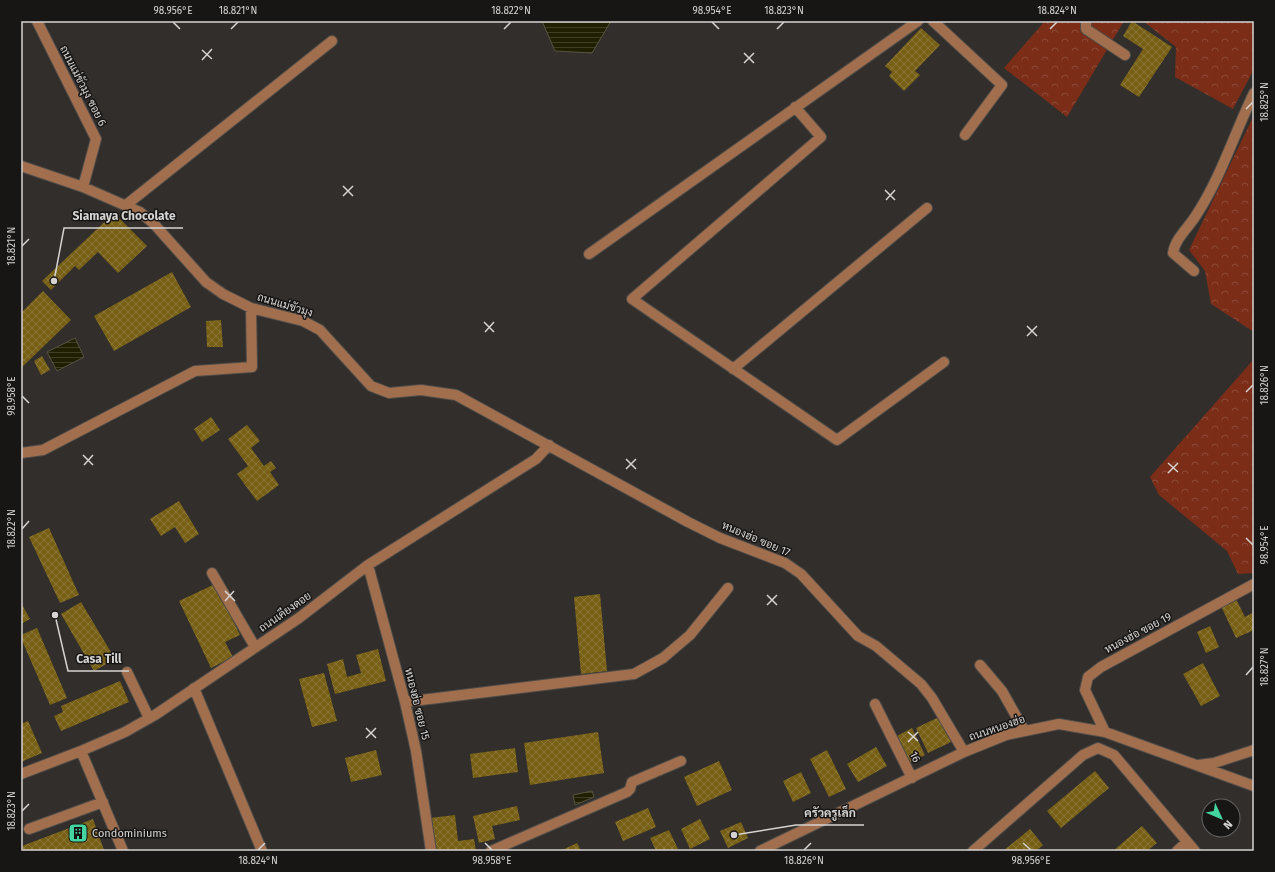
<svg xmlns="http://www.w3.org/2000/svg" width="1275" height="872" viewBox="0 0 1275 872" font-family="'Fira Sans',Sarabun,sans-serif">
<style>
.forest{fill:url(#forest-crowns)}
.water{fill:url(#water-rules);stroke:#575540}
.building{fill:url(#building-cross-hatch)}
.lines{fill:none;stroke-linecap:round;stroke-linejoin:round}
.minor-casing{stroke:#4f4c49;stroke-width:12}
.minor{stroke:#a16f4e;stroke-width:10}
.ticks{fill:none;stroke:#d6d4d2;stroke-width:1.5}
.labels{text-anchor:middle;dominant-baseline:central;stroke-width:3;stroke-linejoin:round;paint-order:stroke}
.street-label{font-size:11px;fill:#d6d4d2;stroke:#181615}
.poi-label{font-size:11px;fill:#d6d4d2;stroke:#181615;text-anchor:start}
.leader{fill:none;stroke:#d6d4d2;stroke-width:1.5}
.callout-dot{fill:#d6d4d2;stroke:#181615;stroke-width:1.5}
.callout-label{font-size:12px;text-anchor:middle;font-weight:bold;fill:#d6d4d2;stroke:#181615;stroke-width:3;stroke-linejoin:round;paint-order:stroke}
.neatline{fill:none;stroke:#d6d4d2;stroke-width:1.5}
.ticks-label{font-size:10px;text-anchor:middle;fill:#d6d4d2}
</style>
<defs>
<pattern id="forest-crowns" width="20" height="18" patternUnits="userSpaceOnUse"><rect width="20" height="18" fill="#7b2d18"/><path d="M2 6a3 3 0 1 1 6 0M12 15a3 3 0 1 1 6 0" fill="none" stroke="#8d4b39"/></pattern>
<pattern id="water-rules" width="6" height="5" patternUnits="userSpaceOnUse"><rect width="6" height="5" fill="#201f02"/><path d="M0 2.5h6" fill="none" stroke="#403f26"/></pattern>
<pattern id="building-cross-hatch" width="8" height="8" patternUnits="userSpaceOnUse"><rect width="8" height="8" fill="#776016"/><path d="M0 0l8 8M0 8l8-8" fill="none" stroke="#8a7637"/></pattern>
</defs>
<rect width="100%" height="100%" fill="#312e2b"/>
<path class="forest" d="M1045 21H1124L1067 117 1004 68Z
M1143 21H1254V69L1233 109 1175 77 1176 47Z
M1254 115V332L1211 304 1205 271 1189 250Z
M1254 359V573L1238 574 1227 551 1159 495 1150 477Z"/>
<path class="water" d="M542 21H611L592 53 555 51Z
M75 338 84 357 57 371 47 352Z
M592 791 594 797 575 805 573 795Z"/>
<path class="building" d="M1132 21 1172 47 1139 97 1120 85 1143 49 1123 36Z
M921 28 940 45 915 71 920 75 904 91 889 76 892 72 885 66Z
M114 213 147 246 118 273 98 252 79 270 75 266 51 290 42 281Z
M172 272 191 307 114 351 94 316Z
M43 291 71 320 21 368V313Z
M221 320 223 347H207L206 321Z
M42 356 50 370 41 375 34 361Z
M211 417 220 430 202 442 194 429Z
M247 425 260 441 251 448 264 466 271 461 276 468 270 472 279 485 257 501 237 474 248 466 228 439Z
M179 501 199 534 185 543 175 527 161 536 150 519Z
M49 528 79 595 60 603 29 537Z
M215 584 240 635 225 642 233 657 211 668 179 601Z
M600 594 607 671 581 674 574 597Z
M1235 597 1245 617 1254 612V630L1236 638 1220 604Z
M81 602 115 659 94 671 61 614Z
M21 603 30 619 21 624Z
M1210 626 1219 647 1206 653 1197 632Z
M37 628 67 698 50 705 21 638V635Z
M378 649 386 681 335 694 327 664 343 659 347 677 361 673 356 655Z
M1203 663 1220 696 1201 706 1183 674Z
M324 673 337 721 312 727 299 679Z
M120 681 129 702 61 731 54 716 63 712 61 706Z
M939 717 951 742 928 753 916 728Z
M28 721 42 753 21 762V724Z
M912 728 925 755 909 763 897 736Z
M598 732 604 773 530 785 524 743Z
M876 747 887 766 858 782 847 764Z
M515 748 518 772 473 778 470 754Z
M376 750 382 775 351 782 345 758Z
M827 750 846 789 829 797 810 759Z
M719 761 732 790 697 806 684 777Z
M1095 771 1109 788 1061 828 1047 811Z
M801 772 811 793 793 802 783 781Z
M517 806 520 820 492 826 495 839 479 843 473 816Z
M648 808 656 827 623 841 615 822Z
M455 815 458 841 474 839 476 851H434L430 818Z
M93 819 104 850 24 851 22 846Z
M700 819 710 839 690 849 681 829Z
M741 822 748 838 728 848 720 831Z
M1142 826 1157 843 1147 851H1113Z
M1030 829 1043 845 1036 851H1003Z
M669 830 678 849 656 851 650 838Z
M577 843 581 851H560Z"/>
<g class="lines">
<g class="minor-casing">
<path id="minor" d="M37 21 96 139 83 187
M933 21 1002 85 965 135
M1086 21V29L1125 55
M795 107 821 137 632 299 837 440 944 362
M21 166 83 187 140 212 154 224 206 282 223 294 251 308 303 321 320 330 371 386 389 393 421 390 456 395 688 522 720 538 785 563 801 574 858 636 876 646 921 684 932 698 964 752
M126 205 332 41
M589 254 918 21
M1194 271 1173 253C1175 239 1188 228 1195 217 1221 178 1234 134 1254 93
M733 369 927 208
M21 453 43 450 195 371 252 367 251 308
M368 565 405 702 416 751 431 851
M212 573 255 647
M980 665 1002 691 1024 730
M127 672 149 718
M194 688 262 851
M405 702 634 674 663 658 690 635 728 588
M875 704 912 778
M1105 732 1085 690 1088 677 1101 667 1254 584
M81 751 123 851
M1198 765 1214 763 1254 750
M21 774 81 751 125 732 155 715 299 618 368 565 536 459 549 445
M29 829 103 802
M491 851 627 792 630 789 632 782 681 761
M760 851 964 752 1006 735 1059 724 1105 732 1254 786
M973 851 1083 755 1098 748 1114 755 1195 851
M1177 851 1187 842"/>
</g>
<use href="#minor" class="minor"/>
</g>
<path class="ticks" d="M173 22 180 29M712 22 719 29M231 29 238 22M504 29 511 22M777 29 784 22M1050 29 1057 22M202 50 212 59M744 53 754 63M202 60 212 49M744 63 754 53M1246 109 1253 102M343 186 353 196M885 190 895 200M343 196 353 186M886 200 895 190M22 246 29 239M484 322 494 332M1027 326 1037 336M485 332 494 322M1027 336 1037 326M1246 392 1253 385M22 396 29 403M83 455 93 465M626 459 636 469M1168 463 1178 472M84 465 93 455M626 469 636 459M1168 473 1178 463M22 529 29 521M1246 538 1253 545M225 591 235 601M767 595 777 605M225 601 234 591M767 605 777 595M1246 675 1253 667M366 728 376 738M908 732 918 741M366 738 376 728M908 742 918 732M22 811 29 804M485 843 492 850M1023 843 1031 850M258 850 265 843M804 850 811 843"/>
<defs>
<g id="building-square" transform="scale(1)"><rect x="-9" y="-9" width="18" height="18" rx="4" fill="#44d49f" stroke="#181615"/><path d="M-4-6H4V6H1V3H-1V6H-4ZM-2.5-4.3h1.7v1.8h-1.7ZM.8-4.3h1.7v1.8H.8ZM-2.5-1h1.7V.8h-1.7ZM.8-1h1.7V.8H.8Z" fill="#111"/></g>
</defs>
<g fill-rule="evenodd">
<use href="#building-square" x="78" y="833"/>
</g>
<g class="labels">
<g class="street-label">
<text transform="translate(83 86) rotate(63)">ถนนแม่ขัวมุง ซอย 6</text>
<text transform="translate(285 305) rotate(17)">ถนนแม่ขัวมุง</text>
<text transform="translate(756 539) rotate(23)">หนองฮ่อ ซอย 17</text>
<text transform="translate(285 612) rotate(-35)">ถนนเคียงดอย</text>
<text transform="translate(1138 633) rotate(-28)">หนองฮ่อ ซอย 19</text>
<text transform="translate(417 704) rotate(76)">หนองฮ่อ ซอย 15</text>
<text transform="translate(997 728) rotate(-19)">ถนนหนองฮ่อ</text>
<text transform="translate(915 757) rotate(64)">16</text>
</g>
<g class="poi-label">
<text x="92" y="833">Condominiums</text>
</g>
</g>
<path class="leader" d="M54 281L64 228H183M55 615L68 671H129M734 835L796 825H864"/>
<g class="callout-dot">
<circle cx="54" cy="281" r="4"/>
<circle cx="55" cy="615" r="4"/>
<circle cx="734" cy="835" r="4"/>
</g>
<g class="callout-label">
<text x="124" y="220">Siamaya Chocolate</text>
<text x="99" y="663">Casa Till</text>
<text x="830" y="817">ครัวครูเล็ก</text>
</g>
<rect width="1275" height="872" fill="none" stroke="#181615" stroke-width="44"/>
<g transform="translate(1221 818) rotate(134)"><circle r="19" fill="#181615" stroke="#646261"/>
<path d="M0-3L7 15L0 10L-7 15Z" fill="#44d49f"/>
<text y="-6" font-size="11" font-weight="bold" text-anchor="middle" fill="#d6d4d2">N</text>
</g>
<rect x="22" y="22" width="1231" height="828" class="neatline"/>
<g class="ticks-label">
<text x="173" y="14">98.956°E</text>
<text x="238" y="14">18.821°N</text>
<text x="511" y="14">18.822°N</text>
<text x="712" y="14">98.954°E</text>
<text x="784" y="14">18.823°N</text>
<text x="1057" y="14">18.824°N</text>
<text transform="translate(1264 102) rotate(-90)" y="4">18.825°N</text>
<text transform="translate(11 246) rotate(-90)" y="4">18.821°N</text>
<text transform="translate(1264 385) rotate(-90)" y="4">18.826°N</text>
<text transform="translate(11 396) rotate(-90)" y="4">98.958°E</text>
<text transform="translate(11 529) rotate(-90)" y="4">18.822°N</text>
<text transform="translate(1264 545) rotate(-90)" y="4">98.954°E</text>
<text transform="translate(1264 667) rotate(-90)" y="4">18.827°N</text>
<text transform="translate(11 811) rotate(-90)" y="4">18.823°N</text>
<text x="258" y="864">18.824°N</text>
<text x="492" y="864">98.958°E</text>
<text x="804" y="864">18.826°N</text>
<text x="1031" y="864">98.956°E</text>
</g>
</svg>
